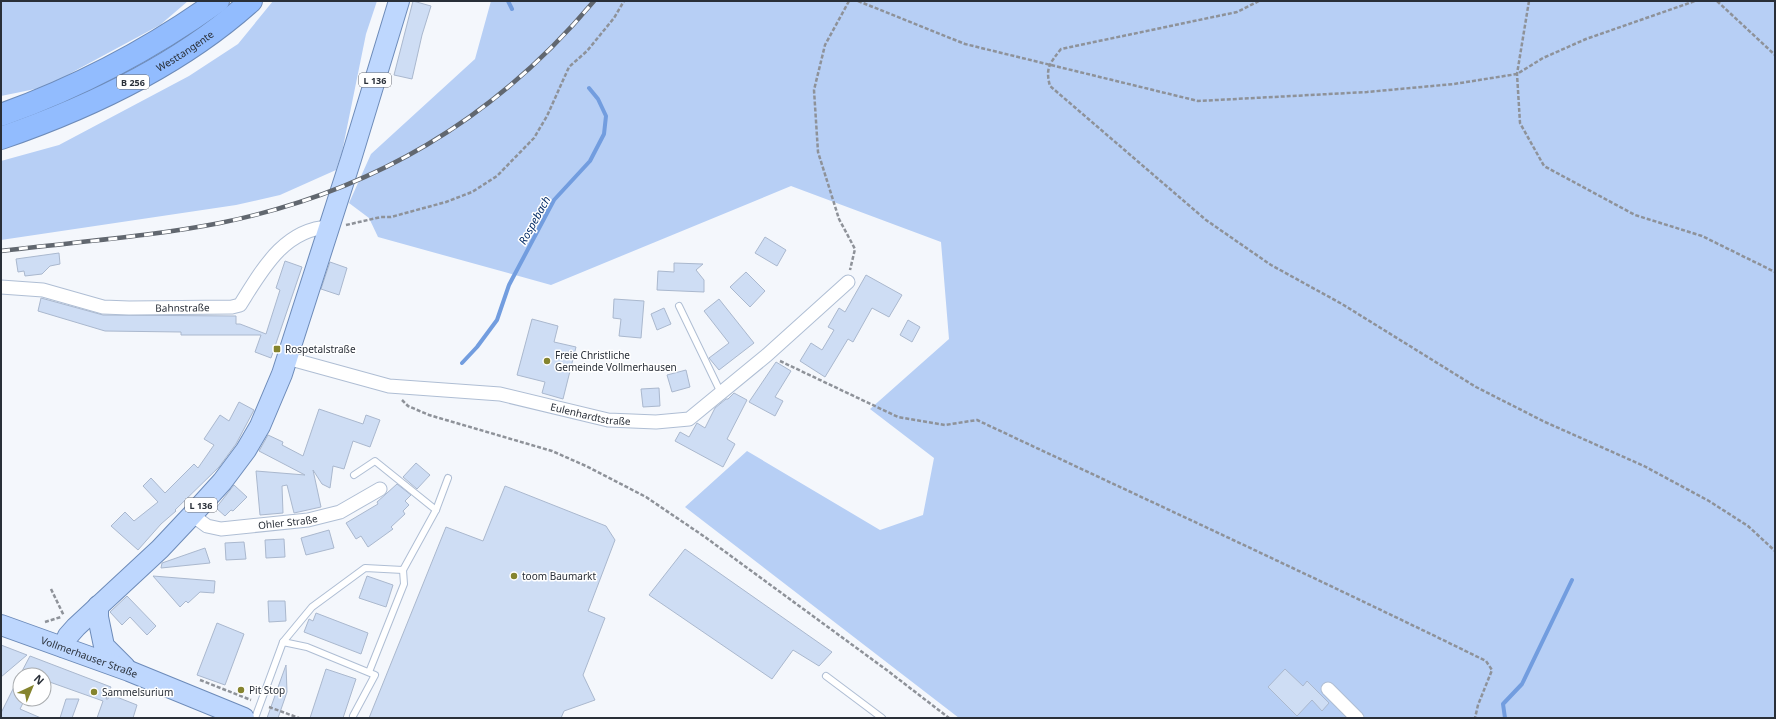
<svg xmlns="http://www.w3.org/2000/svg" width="1776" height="719" font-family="'Noto Sans',sans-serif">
  <rect width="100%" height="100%" fill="#f4f7fc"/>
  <!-- green -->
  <g fill="#b7cff5">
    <polygon points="1,1 188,1 160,25 45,87 1,96"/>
    <polygon points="273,1 377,1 366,34 342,152 336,170 280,195 236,205 1,240 1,161 59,145 189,76 238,44"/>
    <polygon points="491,1 1775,1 1775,718 959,718 685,507 747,451 880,530 923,515 934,458 870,409 949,339 941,242 791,186 551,285 378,237 369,218 349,203 371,154 475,59"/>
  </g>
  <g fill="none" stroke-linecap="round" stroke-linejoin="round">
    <!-- stream -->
    <g stroke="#729ddf" stroke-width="4">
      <polyline points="508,1 512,9"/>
      <polyline points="462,363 477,347 497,320 509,285 554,200 590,161 604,134 606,116 598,99 589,88"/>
      <polyline points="1505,718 1503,704 1522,684 1572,580"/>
    </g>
  </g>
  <!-- building -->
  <g fill="#ceddf4" stroke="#aab8ce">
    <polygon points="413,1 431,6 422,35 412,79 394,75"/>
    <polygon points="765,237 786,250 777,266 755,253"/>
    <polygon points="59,253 60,264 50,266 42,274 25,276 24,271 18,272 16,259"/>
    <polygon points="285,261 302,267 271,358 255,352 261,335 181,335 181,332 105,331 38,311 41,298 103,315 236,316 236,324 240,324 266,334 280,290 276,288"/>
    <polygon points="330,262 347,268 339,295 321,289"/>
    <polygon points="674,263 703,264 696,270 704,280 704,292 657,290 658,271 674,272"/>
    <polygon points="746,272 765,291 750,307 730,287"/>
    <polygon points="866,275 902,295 889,317 872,308 853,342 848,339 825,377 800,361 811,343 822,350 834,330 828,327 839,308 845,312"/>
    <polygon points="614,299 644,301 641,338 619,336 621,319 613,318"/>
    <polygon points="719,299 754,343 719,370 709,358 729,343 704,311"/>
    <polygon points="664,308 671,324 657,330 651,314"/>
    <polygon points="532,319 558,326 554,342 576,347 563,399 542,393 545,382 517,375"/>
    <polygon points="908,320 920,327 912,342 900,335"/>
    <polygon points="776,362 791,371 775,397 783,401 775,416 749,402"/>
    <polygon points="686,370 690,387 672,392 667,375"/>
    <polygon points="659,388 660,406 643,407 641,389"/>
    <polygon points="734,393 747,400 727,439 735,444 723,467 675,441 680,432 689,437 697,423 705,428 715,408 726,399 728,399"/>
    <polygon points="239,402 254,410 236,444 219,467 175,510 176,511 161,524 138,550 111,526 125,512 134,521 158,502 143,486 151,478 165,493 194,464 198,468 214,445 204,439 220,415 229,421"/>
    <polygon points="319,409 363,424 366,415 380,420 370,447 353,441 344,469 333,466 330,488 322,484 313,470 321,507 294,513 287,485 282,486 283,513 260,515 256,471 305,475 259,451 268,435 283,442 282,445 303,456"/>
    <polygon points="416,463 430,475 417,489 403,477"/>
    <polygon points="397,484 411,495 405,501 409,505 403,511 405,514 391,527 393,529 368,547 361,536 356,539 346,523 378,504 377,502"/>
    <polygon points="234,485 247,497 233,511 231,510 225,516 216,508"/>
    <polygon points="505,486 606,526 615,540 588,611 605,618 583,675 595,700 564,711 561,718 369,718 446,527 483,541"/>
    <polygon points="329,530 334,548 306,555 301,538"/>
    <polygon points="284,539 285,557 266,558 265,540"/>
    <polygon points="244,542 246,559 226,560 225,543"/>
    <polygon points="205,548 210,563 161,568 162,563"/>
    <polygon points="685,549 832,652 819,666 793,650 772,679 649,595"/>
    <polygon points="153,576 215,581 214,593 200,592 188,603 186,601 180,607"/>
    <polygon points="367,576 393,585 386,607 359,598"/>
    <polygon points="127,596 156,626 147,635 130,617 122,625 110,612"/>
    <polygon points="268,601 285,601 286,621 269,622"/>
    <polygon points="316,613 368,633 361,654 304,632 309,619 313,621"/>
    <polygon points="217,623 244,634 225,685 197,675"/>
    <polygon points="1,645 27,655 1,677"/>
    <polygon points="30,656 111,687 106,699 108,699 109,694 137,705 133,718 97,718 103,701 44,680 44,675 20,675"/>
    <polygon points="286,665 287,692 278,718 267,718"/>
    <polygon points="326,669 356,679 343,718 310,718"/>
    <polygon points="1285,669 1303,686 1307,681 1329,703 1322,711 1312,700 1297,716 1268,687"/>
    <polygon points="20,675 20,699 25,699 20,709 41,718 1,718 1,713"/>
    <polygon points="66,699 79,699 72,718 60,718"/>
  </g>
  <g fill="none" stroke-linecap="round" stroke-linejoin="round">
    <!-- lane casing -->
    <g stroke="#afbed4" stroke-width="8">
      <g id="lane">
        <polyline points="679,306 721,393"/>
        <polyline points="354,475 375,461 436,510"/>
        <polyline points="283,642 312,607 365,568 403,570 436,510 448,478"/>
        <polyline points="369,672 404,584 403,570"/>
        <polyline points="826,676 882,718"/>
        <polyline points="255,718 283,642 307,647 375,675 353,716"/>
      </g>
    </g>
    <!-- street casing -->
    <g stroke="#afbed4" stroke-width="15">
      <g id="street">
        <path id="s1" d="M 1,287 L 43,290 L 103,307 L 129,308 L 232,307 L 240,305 C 262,270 284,229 329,227"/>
        <path id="s2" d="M 287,358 L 389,386 L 500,394 L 608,420 L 656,422 L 689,419 L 767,355 L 848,282"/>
        <path id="s3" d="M 192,515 L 207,526 L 221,529 L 308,520 L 340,512 L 380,489"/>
        <polyline points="1328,689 1357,718"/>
      </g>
    </g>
    <!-- primary casing -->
    <g stroke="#6d8bb9" stroke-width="22">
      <g id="primary">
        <polyline points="98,606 98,617 104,646 125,667"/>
        <path id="s4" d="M 1,625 L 129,671 L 244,718"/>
        <polyline points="63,647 68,636 76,627 160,549 192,515 222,482 246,450 260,426 282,374 351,159 399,1"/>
      </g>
    </g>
    <!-- highway casing -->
    <g stroke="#6d8bb9" stroke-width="24">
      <g id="highway">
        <path d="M 1,115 C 79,87 151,49 218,1"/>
        <path id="s5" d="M 1,138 C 91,107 180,65 251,1"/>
      </g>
    </g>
    <!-- path -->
    <g stroke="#8e9299" stroke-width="2.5" stroke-dasharray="4 2" stroke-linecap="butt">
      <polyline points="849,1 825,45 814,90 818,152 839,219 855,249 850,270"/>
      <polyline points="858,1 965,44 1198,101 1367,92 1454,84 1517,74 1543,58 1586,39 1695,1"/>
      <path d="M 1259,1 L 1237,12 L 1061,49 C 1050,63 1045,68 1050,86 L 1206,220 L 1271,265 L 1342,304 L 1476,387 L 1545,422 L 1644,466 L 1709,501 L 1748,526 L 1775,551"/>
      <polyline points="1529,1 1517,74 1520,123 1544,166 1635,215 1702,236 1775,272"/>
      <polyline points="1717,1 1775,55"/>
      <polyline points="346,225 381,217 391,217 446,202 472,192 497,176 534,138 547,116 569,67 587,51 614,18 624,1"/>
      <path d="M 780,361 L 898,417 L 945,425 L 977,420 C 1147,500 1317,578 1486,661 L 1492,670 L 1478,705 L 1475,718"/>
      <polyline points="402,400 408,406 429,415 552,451 586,466 646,497 705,537 888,671 949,718"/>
      <polyline points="51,589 64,616"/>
      <polyline points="45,622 61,617"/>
      <polyline points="200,680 251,700"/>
      <polyline points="269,707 299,718"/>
    </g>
    <!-- lane -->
    <use href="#lane" stroke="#fff" stroke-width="6"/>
    <!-- street -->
    <use href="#street" stroke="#fff" stroke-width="13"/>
    <!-- primary -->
    <use href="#primary" stroke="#bed7fe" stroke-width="20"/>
    <!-- highway -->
    <use href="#highway" stroke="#92bcfe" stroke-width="22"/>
    <!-- rail casing -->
    <g stroke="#61676f" stroke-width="4.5">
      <path id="rail" d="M 1,251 C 74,242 148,237 220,223 C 372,192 494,120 594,1"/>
    </g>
    <!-- rail -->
    <use href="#rail" stroke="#fff" stroke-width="3" stroke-dasharray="9" stroke-linecap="butt"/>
  </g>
  <!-- markers -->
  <g fill="#85842e" stroke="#fff" stroke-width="1.5">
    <rect x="273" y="345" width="8" height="8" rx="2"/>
    <circle cx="547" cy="361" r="4"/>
    <circle cx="514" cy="576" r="4"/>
    <circle cx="241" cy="690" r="4"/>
    <circle cx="94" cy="692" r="4"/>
  </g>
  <g text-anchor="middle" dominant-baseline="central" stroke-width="3" stroke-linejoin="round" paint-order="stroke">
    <!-- shield labels -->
    <g fill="#fff" stroke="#696d74" stroke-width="1">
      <rect x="359" y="73" width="32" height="14" rx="3"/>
      <rect x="117" y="75" width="32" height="14" rx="3"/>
      <rect x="185" y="498" width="32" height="14" rx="3"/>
    </g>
    <g font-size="9" font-weight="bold" fill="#292f38">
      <text x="375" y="80">L 136</text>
      <text x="133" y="82">B 256</text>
      <text x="201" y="505">L 136</text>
    </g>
    <!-- street labels -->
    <g font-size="10" fill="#292f38" stroke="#fff">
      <text stroke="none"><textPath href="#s5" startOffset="204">Westtangente</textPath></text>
      <text stroke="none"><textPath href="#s1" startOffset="184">Bahnstraße</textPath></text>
      <text stroke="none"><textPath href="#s2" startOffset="310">Eulenhardtstraße</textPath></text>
      <text stroke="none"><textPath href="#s3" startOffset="100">Ohler Straße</textPath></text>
      <text stroke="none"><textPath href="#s4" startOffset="94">Vollmerhauser Straße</textPath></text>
    </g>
    <!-- poi labels -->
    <g font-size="10" fill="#292f38" stroke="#fff" text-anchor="start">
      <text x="285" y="349">Rospetalstraße</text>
      <text x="555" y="355">Freie Christliche<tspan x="555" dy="12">Gemeinde Vollmerhausen</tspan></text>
      <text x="522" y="576">toom Baumarkt</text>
      <text x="249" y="690">Pit Stop</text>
      <text x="102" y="692">Sammelsurium</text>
    </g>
    <!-- water labels -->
    <g font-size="11" font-style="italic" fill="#072f69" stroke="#fff">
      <text transform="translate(534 220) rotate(-61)">Rospebach</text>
    </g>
  </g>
  <!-- border -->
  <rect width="1776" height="719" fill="none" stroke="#292f38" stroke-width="4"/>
  <!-- north arrow -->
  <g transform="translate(32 687) rotate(44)"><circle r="19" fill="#ffffff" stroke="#a9acaf"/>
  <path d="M0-3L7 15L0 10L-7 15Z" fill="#85842e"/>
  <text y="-6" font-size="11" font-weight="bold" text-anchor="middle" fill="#292f38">N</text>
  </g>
</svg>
